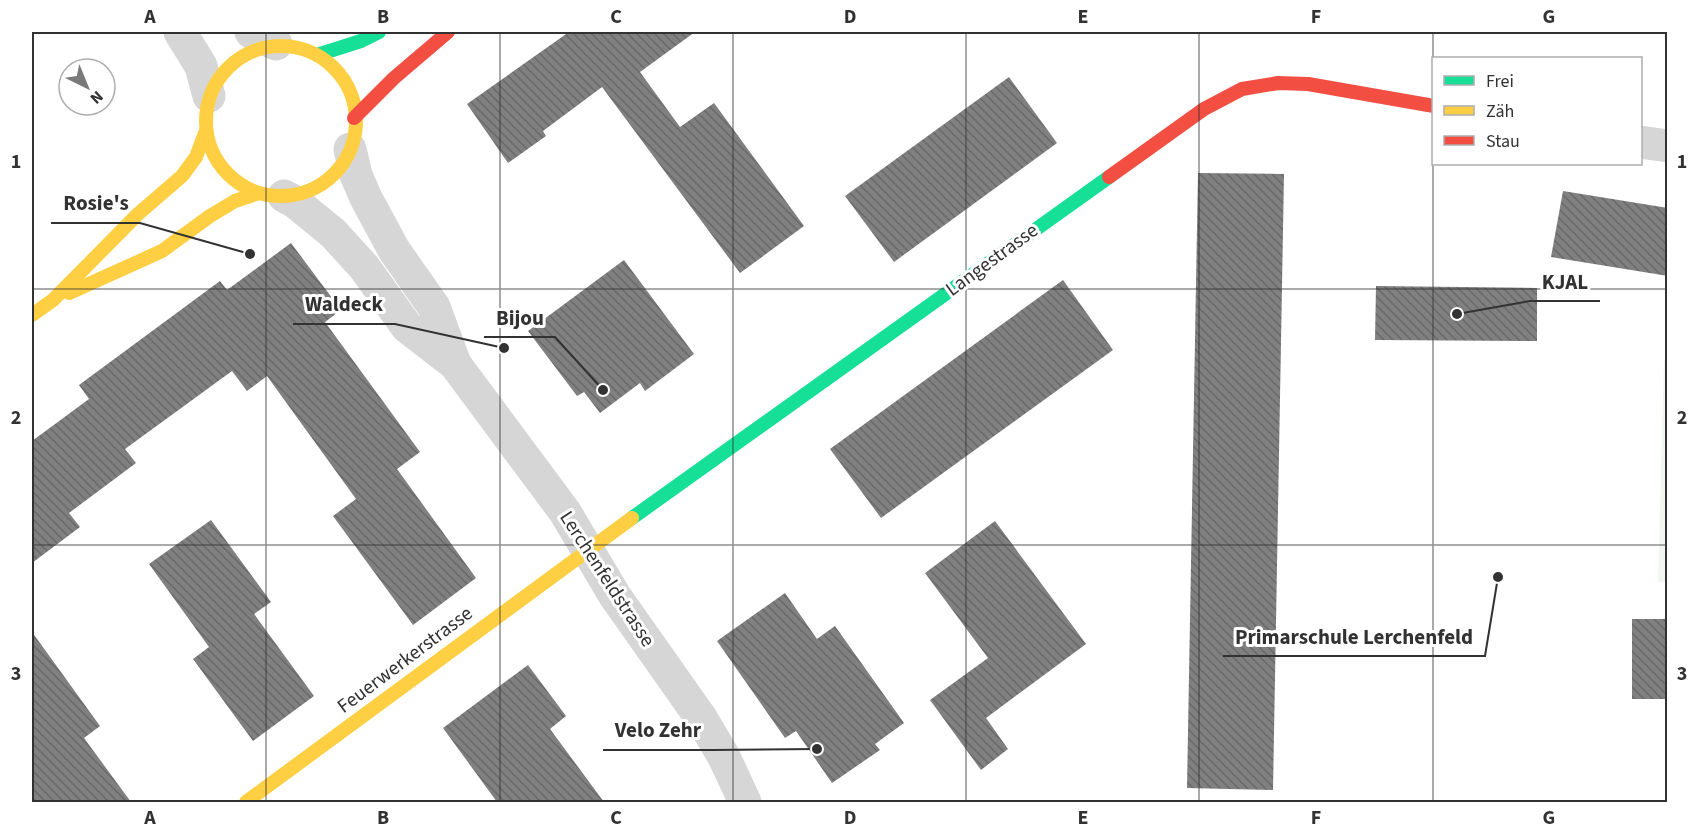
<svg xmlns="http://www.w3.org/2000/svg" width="1699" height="834" font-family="'Source Sans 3',sans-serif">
  <defs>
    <pattern id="building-back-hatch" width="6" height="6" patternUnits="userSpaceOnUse" patternTransform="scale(1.5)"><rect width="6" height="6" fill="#808080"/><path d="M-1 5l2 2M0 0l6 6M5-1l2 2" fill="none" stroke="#696969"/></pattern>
  </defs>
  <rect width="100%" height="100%" fill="#fff"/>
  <!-- grass -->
  <polygon fill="#f1f6ee" points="1664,360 1668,360 1667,582 1658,582"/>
  <!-- building -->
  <g fill="url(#building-back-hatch)">
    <polygon points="569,32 695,32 640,72 680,127 714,103 804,226 740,273 602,87 543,131 546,136 508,163 467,104"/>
    <polygon points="1009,77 1057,143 894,262 845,196"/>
    <polygon points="1198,173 1284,174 1273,790 1187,788"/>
    <polygon points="1563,191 1668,208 1668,276 1551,257"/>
    <polygon points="291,243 341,310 325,322 420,452 397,469 476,578 413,625 333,516 356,499 267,376 247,391 232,371 125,449 136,463 69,513 80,527 32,563 32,441 89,399 79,385 220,281 227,290"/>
    <polygon points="624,260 694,354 645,391 640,383 600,413 584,392 577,396 528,331"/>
    <polygon points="1063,280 1113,350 881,518 830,449"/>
    <polygon points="1376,286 1537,288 1537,341 1375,340"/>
    <polygon points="211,520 271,602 254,614 314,696 253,741 193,659 209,647 149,564"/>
    <polygon points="995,521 1086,644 986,718 1008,749 981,770 930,700 988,658 925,573"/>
    <polygon points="785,593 817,639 835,626 904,723 875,744 880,750 832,783 796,731 785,738 717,641"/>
    <rect x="1632" y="619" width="36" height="80"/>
    <polygon points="32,632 100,726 84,738 131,802 32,802"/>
    <polygon points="528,665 566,716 550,729 604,802 497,802 443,728"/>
  </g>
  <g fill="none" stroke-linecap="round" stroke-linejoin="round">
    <!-- street -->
    <g stroke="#d6d6d6" stroke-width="33">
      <polyline points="180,32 201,66 209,96"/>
      <polyline points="251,32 276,44"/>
      <polyline points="1640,142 1668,146"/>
      <polyline points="350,149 356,175 366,198 394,250 434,307 455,364"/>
      <polyline points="284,196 295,202 333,233 364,267 407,327 455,364 565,512 615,596 701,718 724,757 745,802"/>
    </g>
    <!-- fast -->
    <g stroke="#16e098" stroke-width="14">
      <polyline points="317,55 361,41 379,32"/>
      <polyline points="632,518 1109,177"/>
    </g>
    <!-- slow -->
    <g stroke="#ffcf43" stroke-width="14">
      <circle cx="281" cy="121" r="75"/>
      <polyline points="69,293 162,251 210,216 235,201 259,193"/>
      <polyline points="32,315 53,300 138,214 182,176 196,157 205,133"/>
      <polyline points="246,802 632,518"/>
    </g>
    <!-- jam -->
    <g stroke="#f24e42" stroke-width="14">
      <polyline points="354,118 394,78 448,32"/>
      <polyline points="1109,177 1204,109 1242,89 1278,83 1308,84 1434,106"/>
    </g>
  </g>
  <!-- grid -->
  <path fill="none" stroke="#323232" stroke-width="1.5" stroke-opacity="0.55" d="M 266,32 L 266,802M 500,32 L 500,802M 733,32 L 733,802M 966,32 L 966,802M 1199,32 L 1199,802M 1433,32 L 1433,802M 32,289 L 1668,289M 32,545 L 1668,545"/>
  <g text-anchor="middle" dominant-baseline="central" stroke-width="6" stroke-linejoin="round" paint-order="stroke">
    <!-- street labels -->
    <g font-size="20" fill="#323232" stroke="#fff">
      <text transform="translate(992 260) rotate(-36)">Langestrasse</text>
      <text transform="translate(607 579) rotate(57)">Lerchenfeldstrasse</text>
      <text transform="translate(405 660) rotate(-37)">Feuerwerkerstrasse</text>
    </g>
  </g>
  <!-- callouts -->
  <path fill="none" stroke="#323232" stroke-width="2" d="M250 254L140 223H51M1457 314L1530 301H1600M504 348L395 324H293M603 390L555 337H484M1498 577L1485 656H1223M817 749L713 750H603"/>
  <g fill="#323232" stroke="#fff" stroke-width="2">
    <circle cx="250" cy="254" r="6"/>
    <circle cx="1457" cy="314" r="6"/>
    <circle cx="504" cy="348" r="6"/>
    <circle cx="603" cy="390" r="6"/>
    <circle cx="1498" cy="577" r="6"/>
    <circle cx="817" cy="749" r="6"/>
  </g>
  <g font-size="21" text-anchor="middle" font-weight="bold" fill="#323232" stroke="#fff" stroke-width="6" stroke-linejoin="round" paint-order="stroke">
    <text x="96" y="210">Rosie's</text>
    <text x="1565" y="289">KJAL</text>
    <text x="344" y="311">Waldeck</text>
    <text x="520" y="325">Bijou</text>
    <text x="1354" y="644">Primarschule Lerchenfeld</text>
    <text x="658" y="737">Velo Zehr</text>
  </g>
  <!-- border -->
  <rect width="1699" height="834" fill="none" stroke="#ffffff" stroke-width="66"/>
  <!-- legend -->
  <rect x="1432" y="57" width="210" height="108" fill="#ffffff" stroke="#adadad" stroke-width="1.5"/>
  <rect x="1444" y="76" width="30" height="9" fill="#16e098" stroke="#adadad" stroke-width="1.5"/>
  <text x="1486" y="87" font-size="18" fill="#323232">Frei</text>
  <rect x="1444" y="106" width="30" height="9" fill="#ffcf43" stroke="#adadad" stroke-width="1.5"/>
  <text x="1486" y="117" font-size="18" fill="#323232">Zäh</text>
  <rect x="1444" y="136" width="30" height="9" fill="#f24e42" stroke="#adadad" stroke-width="1.5"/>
  <text x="1486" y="147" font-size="18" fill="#323232">Stau</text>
  <!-- north arrow -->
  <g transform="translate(87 87) rotate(137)"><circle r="28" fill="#ffffff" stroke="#adadad" stroke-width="1.5"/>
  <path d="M0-4.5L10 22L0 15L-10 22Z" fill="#7a7a7a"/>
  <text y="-9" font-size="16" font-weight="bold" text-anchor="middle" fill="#323232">N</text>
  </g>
  <rect x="33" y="33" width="1633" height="768" fill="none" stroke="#323232" stroke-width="2"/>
  <g font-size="20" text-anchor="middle" font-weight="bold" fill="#323232">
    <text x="150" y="23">A</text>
    <text x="383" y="23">B</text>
    <text x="616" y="23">C</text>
    <text x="850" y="23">D</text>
    <text x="1083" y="23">E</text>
    <text x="1316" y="23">F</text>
    <text x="1549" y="23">G</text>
    <text x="16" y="168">1</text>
    <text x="1682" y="168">1</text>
    <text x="16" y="424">2</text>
    <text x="1682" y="424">2</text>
    <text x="16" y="680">3</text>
    <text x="1682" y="680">3</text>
    <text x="150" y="824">A</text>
    <text x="383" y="824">B</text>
    <text x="616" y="824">C</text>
    <text x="850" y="824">D</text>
    <text x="1083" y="824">E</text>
    <text x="1316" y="824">F</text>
    <text x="1549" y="824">G</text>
  </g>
</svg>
